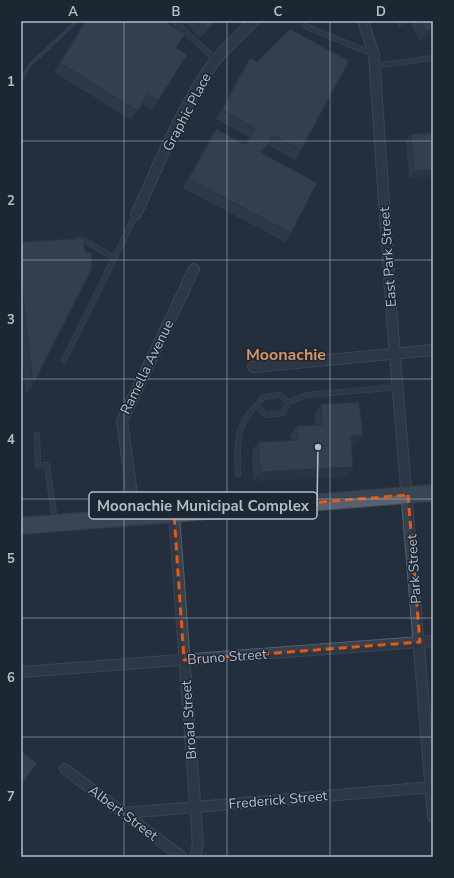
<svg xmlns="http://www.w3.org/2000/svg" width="454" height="878" font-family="'Nunito Sans',sans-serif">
  <rect width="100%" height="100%" fill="#242f3e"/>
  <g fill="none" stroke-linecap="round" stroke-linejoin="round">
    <!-- stream -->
    <polyline stroke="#394c67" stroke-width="4" points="21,79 30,65 77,21"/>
    <!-- lane casing -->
    <g stroke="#565f6c" stroke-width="6">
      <g id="lane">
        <polyline points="174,21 216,60"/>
        <polyline points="305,26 373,54"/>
        <polyline points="374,66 433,58"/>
        <polyline points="78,240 84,240 114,258"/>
        <polyline points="64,360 136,214"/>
        <polyline points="289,402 280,395 263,397 256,406 266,415 283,413 289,402 307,395 398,387"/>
        <polyline points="37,435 38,465 47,465 55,521"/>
        <path d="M 238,474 C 237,450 235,423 256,406"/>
      </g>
    </g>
    <!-- street casing -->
    <g stroke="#565f6c" stroke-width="12">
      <g id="street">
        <polyline points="363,21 374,55 392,319 433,817"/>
        <path d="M 136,214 C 157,169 178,116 205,75 C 218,54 237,38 254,21"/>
        <polyline points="253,367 433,350"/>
        <polyline points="174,514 198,844 195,857"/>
        <polyline points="135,517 122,421 194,269"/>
        <polyline points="21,672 433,641"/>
        <polyline points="65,769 182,857"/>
        <polyline points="124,813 433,787"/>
      </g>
    </g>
    <!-- primary casing -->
    <g stroke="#414a57" stroke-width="18">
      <polyline id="primary" points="21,526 433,493"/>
    </g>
    <!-- lane -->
    <use href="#lane" stroke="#38414e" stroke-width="5"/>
    <!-- street -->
    <use href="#street" stroke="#38414e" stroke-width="10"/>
    <!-- primary -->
    <use href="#primary" stroke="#56606e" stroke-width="16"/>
  </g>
  <!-- wall -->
  <g fill="#3b4654">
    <polygon points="85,21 164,21 176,48 158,101 152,110 142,104 131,120 54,72"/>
    <polygon points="184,21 217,21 200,38"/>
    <polygon points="396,21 433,21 433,33 420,41 410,22 399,27"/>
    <polygon points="250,58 301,150 295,160 268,145 261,153 291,233 285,242 183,188 210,138 216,129 245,144 249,137 216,119 244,68"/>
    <polygon points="433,133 433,177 409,179 406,141 411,134"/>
    <polygon points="21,242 33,385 26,394 21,346"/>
    <polygon points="321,404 363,435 357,445 352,445 347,477 253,481 252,451 258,442 291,440 290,436 297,426 315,426 315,413"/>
  </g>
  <!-- shaded-wall -->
  <g fill="#303945">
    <polygon points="215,21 217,21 200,38 207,29"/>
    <polygon points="404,21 410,21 399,27"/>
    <polygon points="433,28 433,33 420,41 426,31"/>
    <polygon points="269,143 263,152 253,161 260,152"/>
    <polygon points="433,170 433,177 409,179 414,171"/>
    <polygon points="363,435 357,445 345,445 351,436"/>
    <polygon points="353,467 347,477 253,481 260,472"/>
  </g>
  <!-- building -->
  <g fill="#455162" stroke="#303945">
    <polygon points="86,21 164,21 185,34 176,48 187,55 158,101 148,94 138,111 60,63"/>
    <polygon points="199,21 215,21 207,29"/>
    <polygon points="420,21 433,21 433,28 426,31"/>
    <polygon points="290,29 349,61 301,150 273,135 269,143 260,152 317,183 291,233 189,179 216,129 246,145 255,128 222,110 250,58 257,62"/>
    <polygon points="433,133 433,170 414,171 411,134"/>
    <polygon points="84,238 85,252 91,252 92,268 33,385 21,277 21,242"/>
    <polygon points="359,402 363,435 351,436 353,467 260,472 258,442 298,440 297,426 322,425 321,404"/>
    <polygon points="21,751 37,763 21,785"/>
  </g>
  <!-- marked area -->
  <path d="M0 0H454V878H0ZM 408,495 L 420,642 L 184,660 L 174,514 Z" fill="#242f3e" fill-opacity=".55" fill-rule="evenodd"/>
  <path fill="none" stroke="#e8590c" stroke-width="3" stroke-dasharray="8 5" stroke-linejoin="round" d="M 408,495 L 420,642 L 184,660 L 174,514 Z"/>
  <!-- grid -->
  <path fill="none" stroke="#b4bcc9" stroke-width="1" stroke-opacity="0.55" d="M 124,21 L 124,857M 227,21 L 227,857M 330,21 L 330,857M 21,141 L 433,141M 21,260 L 433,260M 21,379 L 433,379M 21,499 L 433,499M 21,618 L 433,618M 21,737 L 433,737"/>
  <g text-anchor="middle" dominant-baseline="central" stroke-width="3" stroke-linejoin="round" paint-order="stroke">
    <!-- street labels -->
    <g font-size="14" fill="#b4bcc9" stroke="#1d2633">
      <text transform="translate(187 112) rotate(-62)">Graphic Place</text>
      <text transform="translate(388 257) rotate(-94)">East Park Street</text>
      <text transform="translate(147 367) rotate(-64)">Ramella Avenue</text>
      <text transform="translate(414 569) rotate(-94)">Park Street</text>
      <text transform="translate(227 657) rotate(-4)">Bruno Street</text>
      <text transform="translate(189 720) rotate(-94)">Broad Street</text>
      <text transform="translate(278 800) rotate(-5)">Frederick Street</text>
      <text transform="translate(123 813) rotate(37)">Albert Street</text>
    </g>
    <!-- quarter labels -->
    <g font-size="16" font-weight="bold" fill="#d59563" stroke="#1d2633">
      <text x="286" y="355">Moonachie</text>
    </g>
  </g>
  <!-- callouts -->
  <path fill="none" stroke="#b4bcc9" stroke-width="1.5" d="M318 447L317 506"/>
  <circle fill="#b4bcc9" stroke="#1d2633" stroke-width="1.5" cx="318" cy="447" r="4"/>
  <rect fill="#1d2633" stroke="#b4bcc9" stroke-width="1.5" x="89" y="492" width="228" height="27" rx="4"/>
  <g font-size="15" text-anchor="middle" font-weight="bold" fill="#b4bcc9">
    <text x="203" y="511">Moonachie Municipal Complex</text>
  </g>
  <!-- border -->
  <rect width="454" height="878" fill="none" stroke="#1d2633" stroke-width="44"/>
  <rect x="22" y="22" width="410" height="834" fill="none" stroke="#b4bcc9" stroke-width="1.5"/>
  <g font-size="13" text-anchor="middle" font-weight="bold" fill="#b4bcc9">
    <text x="73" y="16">A</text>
    <text x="176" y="16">B</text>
    <text x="278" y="16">C</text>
    <text x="381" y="16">D</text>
    <text x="11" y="86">1</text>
    <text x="11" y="205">2</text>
    <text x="11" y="324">3</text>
    <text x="11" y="444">4</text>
    <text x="11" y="563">5</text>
    <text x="11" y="682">6</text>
    <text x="11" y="801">7</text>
  </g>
</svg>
